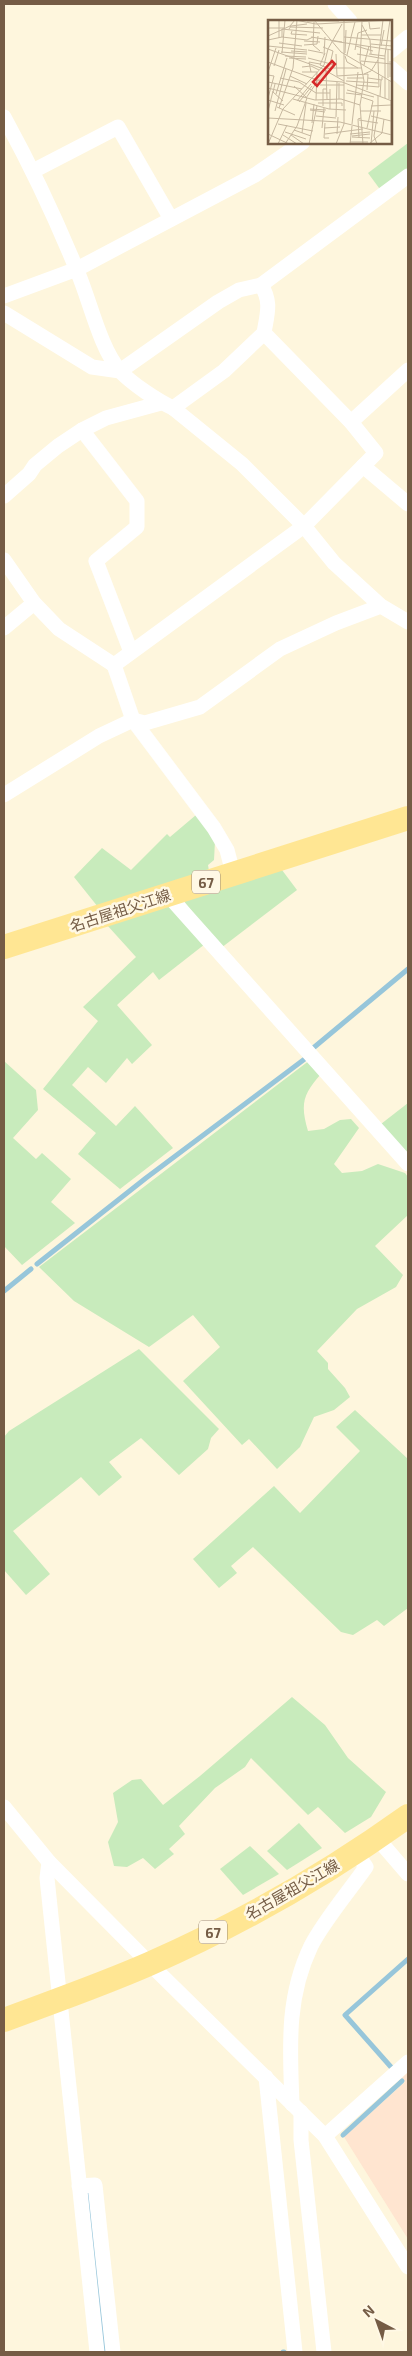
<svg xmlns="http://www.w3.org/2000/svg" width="412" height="2356" font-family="'Exo 2','Noto Sans JP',sans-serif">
  <rect width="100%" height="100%" fill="#fef6dd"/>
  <!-- commercial -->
  <polygon fill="#ffe5d0" points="408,2072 408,2239 344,2137 405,2082 402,2078"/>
  <!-- green -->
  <g fill="#c8ebbc">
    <polygon points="408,143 408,171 382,192 368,173"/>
    <polygon points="196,815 215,841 214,860 208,865 209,871 98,907 74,877 102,848 131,870 167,834 170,837"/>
    <polygon points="282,870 297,890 221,948 183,900"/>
    <polygon points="167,904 205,944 159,980 153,972 117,1005 152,1045 132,1064 127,1058 106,1083 88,1067 72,1085 116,1126 135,1106 173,1148 120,1189 78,1154 96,1133 43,1089 98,1021 83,1007 136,957 107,925"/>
    <path d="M 310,1060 L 321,1074 C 303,1094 300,1104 308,1131 L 324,1129 L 340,1120 L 351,1119 L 359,1128 L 334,1164 L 342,1173 L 362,1171 L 378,1164 L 405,1173 L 408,1177 L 408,1215 L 375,1246 L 403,1275 L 396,1287 L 357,1309 L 317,1351 L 328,1363 L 328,1369 L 345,1388 L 350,1397 L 334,1410 L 314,1417 L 300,1447 L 277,1469 L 249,1439 L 242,1445 L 183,1381 L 220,1347 L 193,1315 L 149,1347 L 74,1301 L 39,1267 Z"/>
    <polygon points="4,1061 36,1090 38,1110 13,1138 36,1159 42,1153 71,1179 51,1202 75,1223 22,1265 4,1246"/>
    <polygon points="408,1103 408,1155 381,1124"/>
    <polygon points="139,1349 219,1429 211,1438 208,1449 179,1475 141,1438 109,1462 122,1477 99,1496 81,1477 13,1531 50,1574 26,1595 4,1570 4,1437 9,1431"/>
    <polygon points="355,1410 408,1459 408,1608 384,1626 377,1620 353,1635 341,1632 253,1547 231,1566 237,1573 219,1588 193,1559 274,1486 300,1513 360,1451 336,1427"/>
    <polygon points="292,1697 325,1725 348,1758 386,1792 371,1817 345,1833 318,1807 308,1815 251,1758 245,1767 215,1788 179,1826 185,1834 169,1849 174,1854 155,1869 143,1858 127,1867 114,1866 108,1842 118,1822 113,1793 132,1780 141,1779 163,1805 200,1776"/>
    <polygon points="299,1823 322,1848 287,1870 267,1851"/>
    <polygon points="250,1846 279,1874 243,1895 220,1869"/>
  </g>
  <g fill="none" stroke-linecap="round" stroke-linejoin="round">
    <!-- stream -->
    <g stroke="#97c6da" stroke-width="5">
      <polyline points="312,1049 408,969"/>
      <polyline points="37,1264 146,1178 306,1058"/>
      <polyline points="4,1291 31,1269"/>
      <polyline points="391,2067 345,2015 408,1959"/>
      <polyline points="343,2135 402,2081"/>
      <polyline points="88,2193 105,2352"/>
      <polyline points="283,2352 284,2352"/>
    </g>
    <!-- minor -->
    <g stroke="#fff" stroke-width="15">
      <polyline points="335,4 350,21"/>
      <polyline points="391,51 408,37"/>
      <polyline points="391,68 408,83"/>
      <path d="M 4,117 C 32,168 56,219 78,273 C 90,301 100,348 120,371 C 132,384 158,401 173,408 L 242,464 L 304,526 L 334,563 L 381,606 L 408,622"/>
      <polyline points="33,171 118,127 171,219"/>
      <polyline points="4,296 77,269 255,175 303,142"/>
      <polyline points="4,313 92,367 120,371 218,302 239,290 261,285 408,176"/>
      <polyline points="173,408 224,371 264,333"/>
      <polyline points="351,422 408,370"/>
      <polyline points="82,430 137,501 137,527 96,561 131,652"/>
      <polyline points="363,466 408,504"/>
      <polyline points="4,496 29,474 35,465 58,446 82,430 106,418 161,403"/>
      <path d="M 4,560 L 34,603 L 59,629 L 114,665 L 304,526 L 376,453 L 351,422 L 264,333 C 267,314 272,302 261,285"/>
      <polyline points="4,628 34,603"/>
      <polyline points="114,665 133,720 214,828 227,850 233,873"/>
      <polyline points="4,795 99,736 133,720 145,723 200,707 280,649 336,623 381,606"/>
      <polyline points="167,894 408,1164"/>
      <polyline points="4,1807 49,1862 150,1964 325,2136 408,2267"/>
      <polyline points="377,1838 408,1874"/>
      <polyline points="49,1862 47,1878 97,2352"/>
      <polyline points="266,2077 295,2352"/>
      <path d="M 292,2104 C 290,2048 286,1998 311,1946 C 323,1922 350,1890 366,1867 L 356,1852"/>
      <polyline points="301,2112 301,2140 324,2352"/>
      <polyline points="325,2136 408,2062"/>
      <polyline points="79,2186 95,2185 113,2352"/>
    </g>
    <!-- primary -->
    <g stroke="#ffe693" stroke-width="24">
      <polyline points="4,947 408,818"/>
      <path d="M 4,2020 C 52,2002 101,1985 149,1964 C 240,1924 327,1874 408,1816"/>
    </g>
  </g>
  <g text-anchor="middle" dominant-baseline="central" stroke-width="5" stroke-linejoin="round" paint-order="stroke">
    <!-- shield labels -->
    <g fill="#fff8e5" stroke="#9e8b75" stroke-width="1">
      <rect x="192" y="870.5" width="28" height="23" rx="4"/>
      <rect x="199" y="1920.5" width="28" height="23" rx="4"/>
    </g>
    <g font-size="14" font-weight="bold" fill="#755c45">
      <text x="206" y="882">67</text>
      <text x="213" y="1932">67</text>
    </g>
    <!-- street labels -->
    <g font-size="15" fill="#755c45" stroke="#fff8e5">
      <text transform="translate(120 910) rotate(-18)">名古屋祖父江線</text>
      <text transform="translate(292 1889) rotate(-30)">名古屋祖父江線</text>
    </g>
  </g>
  <!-- overview -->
  <g transform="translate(268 20)">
    <rect width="124" height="124" fill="#fef6dd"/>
    <path fill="none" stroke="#c7b8a0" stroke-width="1" d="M 11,0 L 11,18M 27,0 L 48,4 L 123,0M 46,0 L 73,32 L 124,62M 39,1 L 71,1M 94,1 L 92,40 L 96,61 L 92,85 L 95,124M 46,2 L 45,25 L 52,31M 101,2 L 102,9 L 112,8M 94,5 L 102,20 L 103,34M 22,7 L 55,8M 0,8 L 17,8M 21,9 L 23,6 L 39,4M 24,11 L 23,14 L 39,15M 93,15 L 113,15M 0,16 L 22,6 L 27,0M 14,17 L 14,9 L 52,13M 43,17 L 74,22M 76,17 L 124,21M 83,17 L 87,2M 0,20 L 14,17 L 39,20 L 45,17M 36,21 L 52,22M 65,21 L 124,30M 11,23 L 34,26M 103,24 L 124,26M 36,25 L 49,24 L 50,16M 0,26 L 39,30M 88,26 L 105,31M 113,26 L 116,10M 55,27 L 65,31 L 62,44M 0,29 L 53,48M 40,30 L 55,33M 87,30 L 90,13 L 99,10M 120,30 L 120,58M 23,31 L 39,32M 13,32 L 39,34M 14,33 L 17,0M 57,33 L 52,45 L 62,49M 77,33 L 78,10M 68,34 L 69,56 L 100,54 L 99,70M 89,34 L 117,39M 101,34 L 117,36M 56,35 L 57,17M 79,35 L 83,18M 17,36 L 38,37M 77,36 L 79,42 L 90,48M 21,38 L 38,39M 40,38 L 67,45M 93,41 L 124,44M 0,42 L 49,60 L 74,62 L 124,81M 96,45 L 101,26M 6,46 L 11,30M 34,47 L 43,46 L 51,50M 53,48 L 76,61M 62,48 L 93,48M 58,51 L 59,79M 0,52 L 8,28M 34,52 L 49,52 L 48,80M 43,52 L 41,42 L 52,44M 96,54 L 103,51 L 110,40 L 115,0M 22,56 L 39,64M 122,57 L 122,41M 12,58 L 31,62 L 48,73 L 62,73M 79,58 L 96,58M 100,58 L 114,60 L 114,57M 78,61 L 110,63M 0,62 L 34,69M 71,63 L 71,79M 7,64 L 5,72 L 15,81M 52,65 L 76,65M 88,65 L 111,67 L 110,40M 0,68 L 47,80 L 73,79 L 92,85M 62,69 L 62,89M 79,70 L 106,77M 78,73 L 94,75M 8,74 L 19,38M 110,75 L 110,91M 112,76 L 113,60M 93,77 L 105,81 L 99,108M 0,78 L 6,56 L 0,55M 38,78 L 49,62M 117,78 L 117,35 L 122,0M 25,79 L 61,89 L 78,90M 121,79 L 121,60M 0,80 L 16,85M 29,81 L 43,64M 31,82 L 44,66M 50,83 L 74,83 L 74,86M 55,86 L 55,69 L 59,69M 103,86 L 123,85M 9,87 L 27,95M 11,88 L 25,48 L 29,0M 42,89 L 58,90M 42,90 L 57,92M 0,91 L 5,71M 7,91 L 18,49M 92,91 L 113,91M 48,96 L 68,98M 103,96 L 123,101M 68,97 L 69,62M 0,98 L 72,102 L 124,115M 91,100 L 110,103M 44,103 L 46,84M 57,103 L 56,118 L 61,118M 10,104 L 45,111M 84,104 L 90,52M 54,108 L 56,88M 56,108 L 72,107M 26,110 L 43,116M 17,112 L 38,119M 34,113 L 38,83M 0,114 L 21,124M 57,114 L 95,109M 69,114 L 70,97M 82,114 L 102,112M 15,115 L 29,124M 23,115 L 36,124M 84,116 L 102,114M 84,117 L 102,118M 91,118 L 90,99 L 93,98M 82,122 L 100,122M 0,124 L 15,89 L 56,45 L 60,29 L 74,4M 10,124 L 19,105M 17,124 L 29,106 L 39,78 L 26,66M 41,124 L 49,86M 68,124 L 76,104 L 76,0M 82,124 L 84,106M 101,124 L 114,113 L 116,99M 103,124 L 106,91M 109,124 L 106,116 L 110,91M 123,124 L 123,81"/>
    <path fill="#d62828" fill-opacity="0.15" stroke="#d62828" stroke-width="2.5" d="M 64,41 L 67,44 L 49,66 L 45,62 Z"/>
    <rect width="124" height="124" fill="none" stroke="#755c45" stroke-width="2.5"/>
  </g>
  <!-- border -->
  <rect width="412" height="2356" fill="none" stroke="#755c45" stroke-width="10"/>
  <!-- north arrow -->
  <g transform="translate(377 2321) rotate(319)" stroke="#fff8e5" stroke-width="4" paint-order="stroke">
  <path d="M0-4L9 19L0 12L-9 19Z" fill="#755c45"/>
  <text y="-8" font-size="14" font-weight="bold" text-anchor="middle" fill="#755c45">N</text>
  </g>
</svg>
